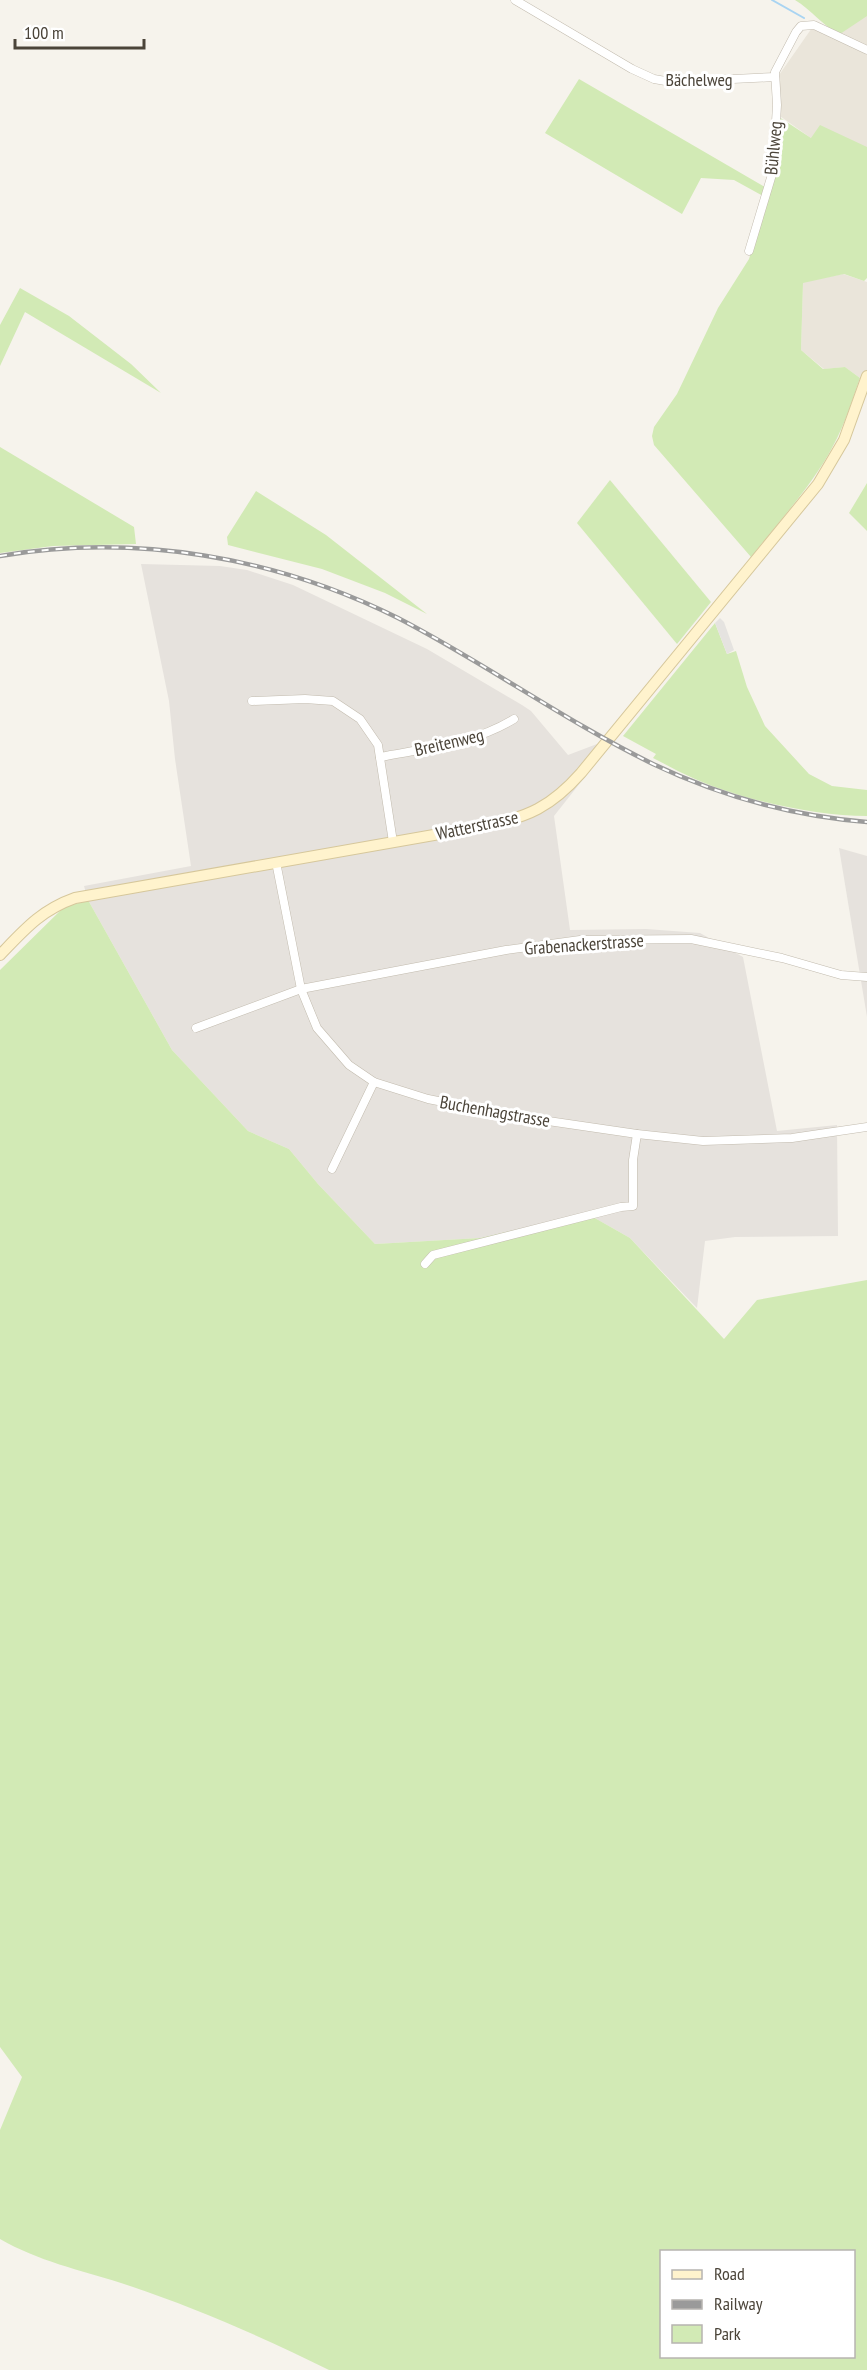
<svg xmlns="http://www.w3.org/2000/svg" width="867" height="2370" font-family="'PT Sans Narrow',sans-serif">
  <rect width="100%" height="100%" fill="#f6f3ec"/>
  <!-- residential -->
  <g fill="#eae5da">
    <polygon points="867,15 867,151 811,138 780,116 777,78 814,25 844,30"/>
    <polygon points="843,274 867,282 867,383 845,367 824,369 801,350 803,282"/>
  </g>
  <!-- industrial -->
  <g fill="#e6e2dd">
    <polygon points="141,564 220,566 247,570 293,585 427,649 522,705 531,711 568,755 597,744 607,749 554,816 570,930 646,929 700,933 743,957 777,1131 837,1125 838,1236 735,1237 705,1241 697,1308 630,1238 586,1213 480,1238 375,1244 318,1184 289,1149 248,1131 172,1050 88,900 84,886 191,866 175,759 169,701"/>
    <polygon points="839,848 867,856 867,1017"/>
  </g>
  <!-- green -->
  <g fill="#d2eab5" fill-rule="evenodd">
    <path d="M 795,0 L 867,0 L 867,16 L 840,34 C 822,26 812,10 795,0 Z"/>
    <polygon points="579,79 765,187 763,196 734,180 701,178 682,214 545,133"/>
    <path d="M 779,117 L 811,138 L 820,125 L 867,147 L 867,278 L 864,281 L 844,274 L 803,283 L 801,350 L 823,369 L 845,367 L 860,378 C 852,401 845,424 833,446 C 812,486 779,521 751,557 L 654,445 L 652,436 L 654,427 L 677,394 L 718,308 L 749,259 L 775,176 Z"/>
    <polygon points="20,288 69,316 131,364 161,393 25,312 0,366 0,325"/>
    <polygon points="0,447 134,527 136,544 53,546 0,553"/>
    <polygon points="610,480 711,602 677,644 577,523"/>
    <polygon points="867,483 867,531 849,513"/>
    <polygon points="256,491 326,535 427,614 385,593 322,569 228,545 227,537"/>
    <path d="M 715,623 L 727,654 L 736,651 L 747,687 L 765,726 L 809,774 L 832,786 L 867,790 L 867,816 C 814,816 743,800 695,779 C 681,773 667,765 653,758 L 656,754 L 623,736 Z"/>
    <path d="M 88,900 L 172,1050 L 248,1131 L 289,1149 L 318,1184 L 375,1244 L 480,1238 L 586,1213 L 630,1238 L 724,1339 L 757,1300 L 867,1280 L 867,2370 L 329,2370 C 262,2337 192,2306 121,2283 C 80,2270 38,2261 0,2239 L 0,2130 L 22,2077 L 0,2047 L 0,970 L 63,908 ZM 662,2252 L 854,2252 L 854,2356 L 662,2356 Z"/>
  </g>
  <!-- parking -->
  <polygon fill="#e5e3e0" points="720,618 724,622 734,650 727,654 715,623"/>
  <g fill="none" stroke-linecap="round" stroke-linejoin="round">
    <!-- stream -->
    <polyline stroke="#a9d4f2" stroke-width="2" points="772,0 804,18"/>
    <!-- street casing -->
    <g stroke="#c2bbae" stroke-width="9">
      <g id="street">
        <polyline points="515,0 632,69 654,79 671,82 775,77"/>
        <polyline points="749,251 773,171 777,105 775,72 796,32 801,26 814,25 867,50"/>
        <polyline points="252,701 305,699 333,701 360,719 378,745 393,842"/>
        <path d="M 380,757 C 427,748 473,744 514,719"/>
        <polyline points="276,862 301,989 317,1028 349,1065 374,1082 428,1099 514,1116 637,1134 703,1141 792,1138 867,1127"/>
        <polyline points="196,1028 301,989 506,950 580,940 691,939 782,958 841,975 867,977"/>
        <polyline points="332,1169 374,1082"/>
        <polyline points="425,1264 433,1255 621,1207 633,1206 633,1160 637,1134"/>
      </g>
    </g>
    <!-- secondary casing -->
    <g stroke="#d6c79b" stroke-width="12">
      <path id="secondary" d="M 0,955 C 24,930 41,910 75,898 L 485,826 C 528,817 551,807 581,773 L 818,484 L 844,440 L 867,376"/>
    </g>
    <!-- street -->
    <use href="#street" stroke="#fff" stroke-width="8"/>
    <!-- secondary -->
    <use href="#secondary" stroke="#fff3cd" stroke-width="10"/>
    <!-- rail casing -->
    <g stroke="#9a9a9a" stroke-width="4.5">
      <path id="rail" d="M 0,556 C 135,533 276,557 398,618 C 485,663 565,721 653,764 C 720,796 792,816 867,822"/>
    </g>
    <!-- rail -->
    <use href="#rail" stroke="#fff" stroke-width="2" stroke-dasharray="7" stroke-linecap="butt"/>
  </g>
  <g text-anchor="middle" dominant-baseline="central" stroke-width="6" stroke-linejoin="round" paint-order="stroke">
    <!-- street labels -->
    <g font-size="18" fill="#4b4439" stroke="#fff">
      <text x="699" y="79">Bächelweg</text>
      <text transform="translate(773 148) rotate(-85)">Bühlweg</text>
      <text transform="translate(449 742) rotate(-13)">Breitenweg</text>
      <text transform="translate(477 825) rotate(-12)">Watterstrasse</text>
      <text transform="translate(584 944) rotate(-4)">Grabenackerstrasse</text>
      <text transform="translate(495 1111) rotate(10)">Buchenhagstrasse</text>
    </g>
  </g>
  <!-- legend -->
  <rect x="660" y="2250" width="195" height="108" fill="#ffffff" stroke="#b7b4b0" stroke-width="1.5"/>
  <rect x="672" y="2270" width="30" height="9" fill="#fff3cd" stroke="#b7b4b0" stroke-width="1.5"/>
  <text x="714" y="2280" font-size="18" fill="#4b4439">Road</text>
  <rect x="672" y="2300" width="30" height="9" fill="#9a9a9a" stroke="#b7b4b0" stroke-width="1.5"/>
  <text x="714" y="2310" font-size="18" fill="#4b4439">Railway</text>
  <rect x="672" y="2325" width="30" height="18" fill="#d2eab5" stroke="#b7b4b0" stroke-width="1.5"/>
  <text x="714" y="2340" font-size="18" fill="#4b4439">Park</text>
  <!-- scale -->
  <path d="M15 39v9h129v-9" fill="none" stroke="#4b4439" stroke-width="3"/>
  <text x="24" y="39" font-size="18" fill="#4b4439" stroke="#ffffff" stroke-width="4.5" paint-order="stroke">100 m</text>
</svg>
